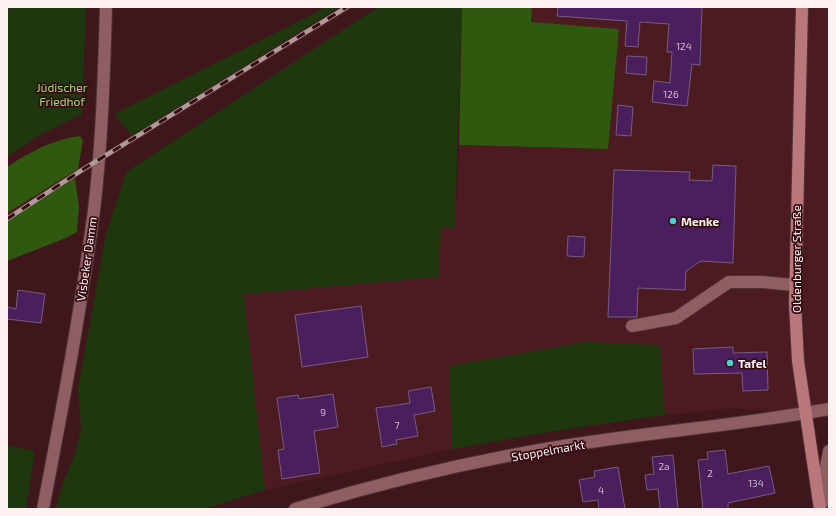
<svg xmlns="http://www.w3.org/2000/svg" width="836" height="516" font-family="'Exo 2',sans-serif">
  <rect width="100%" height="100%" fill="#3f161b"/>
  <!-- built -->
  <g fill="#4c1b21">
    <polygon points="340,7 355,7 7,220 7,213"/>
    <polygon points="532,7 829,7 829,416 732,408 665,415 660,345 584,342 449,366 452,449 265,490 244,294 438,277 441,226 455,227 459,145 608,149 531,22"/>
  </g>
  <!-- green -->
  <g fill="#1f370e">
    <polygon points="7,7 86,7 82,114 40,135 7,157"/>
    <polygon points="327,7 340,7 132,136 114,114"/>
    <polygon points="378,7 462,7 455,227 441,227 439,277 244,294 265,490 205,509 55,509 64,480 75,454 81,429 78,388 106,234 126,172"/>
    <polygon points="584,342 660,345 665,415 568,429 452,449 449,366"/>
    <polygon points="7,445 35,451 26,509 7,509"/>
  </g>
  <!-- forest -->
  <g fill="#2f590f">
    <polygon points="462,7 532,7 531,22 619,29 608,149 459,145"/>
    <path d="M 80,136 L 83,140 L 78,169 L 7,213 L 7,167 C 29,152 54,139 80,136 Z"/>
    <polygon points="75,178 79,207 77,232 66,238 7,261 7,220"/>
  </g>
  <!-- building -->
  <g fill="#4b1f5d" stroke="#755c81">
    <polygon points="558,7 702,7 700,65 692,64 687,106 652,102 654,81 670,83 672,52 667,52 669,24 640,22 638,47 625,46 627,21 557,16"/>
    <polygon points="627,56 647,57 646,75 626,73"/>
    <polygon points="618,105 633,107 631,136 616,135"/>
    <polygon points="713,165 736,166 733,263 701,261 686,271 685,290 638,288 637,317 608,317 614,170 690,172 689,180 712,181"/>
    <polygon points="568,236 585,237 584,257 567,256"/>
    <polygon points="18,290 45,294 41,323 7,319 7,307 16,309"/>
    <polygon points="361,306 368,357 302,367 295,315"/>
    <polygon points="733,347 733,353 767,352 768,390 743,391 742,373 694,374 693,349"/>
    <polygon points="431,387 435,411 414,415 418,436 396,440 397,444 382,447 376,408 410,403 408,391"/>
    <polygon points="333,394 338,427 314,431 320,473 282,479 278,450 284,449 277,398 298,395 299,399"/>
    <polygon points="725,450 728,474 769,466 775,493 728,503 728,509 703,509 698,460 708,459 707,452"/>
    <polygon points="673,455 678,509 660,509 658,489 647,490 645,475 654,474 652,457"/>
    <polygon points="618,467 625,509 599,509 598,500 583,502 579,480 595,477 594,471"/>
  </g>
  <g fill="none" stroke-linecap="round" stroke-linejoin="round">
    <!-- minor casing -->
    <g stroke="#4f3135" stroke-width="14">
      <g id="minor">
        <polyline points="632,326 676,318 729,282 761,282 794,285"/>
        <polyline points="829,451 825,472 829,501"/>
        <path d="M 43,509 C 62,410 81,310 94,210 C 102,143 104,75 106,7"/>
        <path d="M 295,509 C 383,482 472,461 563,446 C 651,432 741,425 829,409"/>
      </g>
    </g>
    <!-- major casing -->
    <g stroke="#4f3135" stroke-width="14">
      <polyline id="major" points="802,7 795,304 798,361 820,509"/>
    </g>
    <!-- minor -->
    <use href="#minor" stroke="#8f5e62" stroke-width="12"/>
    <!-- major -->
    <use href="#major" stroke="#b9777c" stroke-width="12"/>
    <!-- rail casing -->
    <g stroke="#b0999b" stroke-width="4.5">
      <polyline id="rail" points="7,219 82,170 347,7"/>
    </g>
    <!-- rail -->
    <use href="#rail" stroke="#340c12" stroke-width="3" stroke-dasharray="9" stroke-linecap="butt"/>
  </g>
  <!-- markers -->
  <g fill="#52cdcd" stroke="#340c12" stroke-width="1.5">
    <circle cx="673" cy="221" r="4"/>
    <circle cx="730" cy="363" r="4"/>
  </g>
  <g text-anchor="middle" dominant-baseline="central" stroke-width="3.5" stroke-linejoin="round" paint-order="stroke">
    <!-- number labels -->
    <g font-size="10" fill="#d0bccc">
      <text x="684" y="46">124</text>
      <text x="671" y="94">126</text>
      <text x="323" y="412">9</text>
      <text x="397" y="425">7</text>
      <text x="664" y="466">2a</text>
      <text x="710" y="473">2</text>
      <text x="756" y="483">134</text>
      <text x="601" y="490">4</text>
    </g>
    <!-- park labels -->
    <g font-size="12" fill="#9fdc7c" stroke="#340c12">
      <text x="62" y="87">Jüdischer<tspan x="62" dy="14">Friedhof</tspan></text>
    </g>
    <!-- poi labels -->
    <g font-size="12" font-weight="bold" fill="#fcf0f1" stroke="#340c12" text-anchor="start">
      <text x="681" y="221">Menke</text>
      <text x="738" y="363">Tafel</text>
    </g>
    <!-- street labels -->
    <g font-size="12" fill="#fcf0f1" stroke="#340c12">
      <text transform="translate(86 259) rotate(-82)">Visbeker Damm</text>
      <text transform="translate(796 259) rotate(-90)">Oldenburger Straße</text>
      <text transform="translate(548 450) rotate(-10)">Stoppelmarkt</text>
    </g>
  </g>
  <!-- border -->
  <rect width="836" height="516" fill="none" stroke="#fcf0f1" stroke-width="16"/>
</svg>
